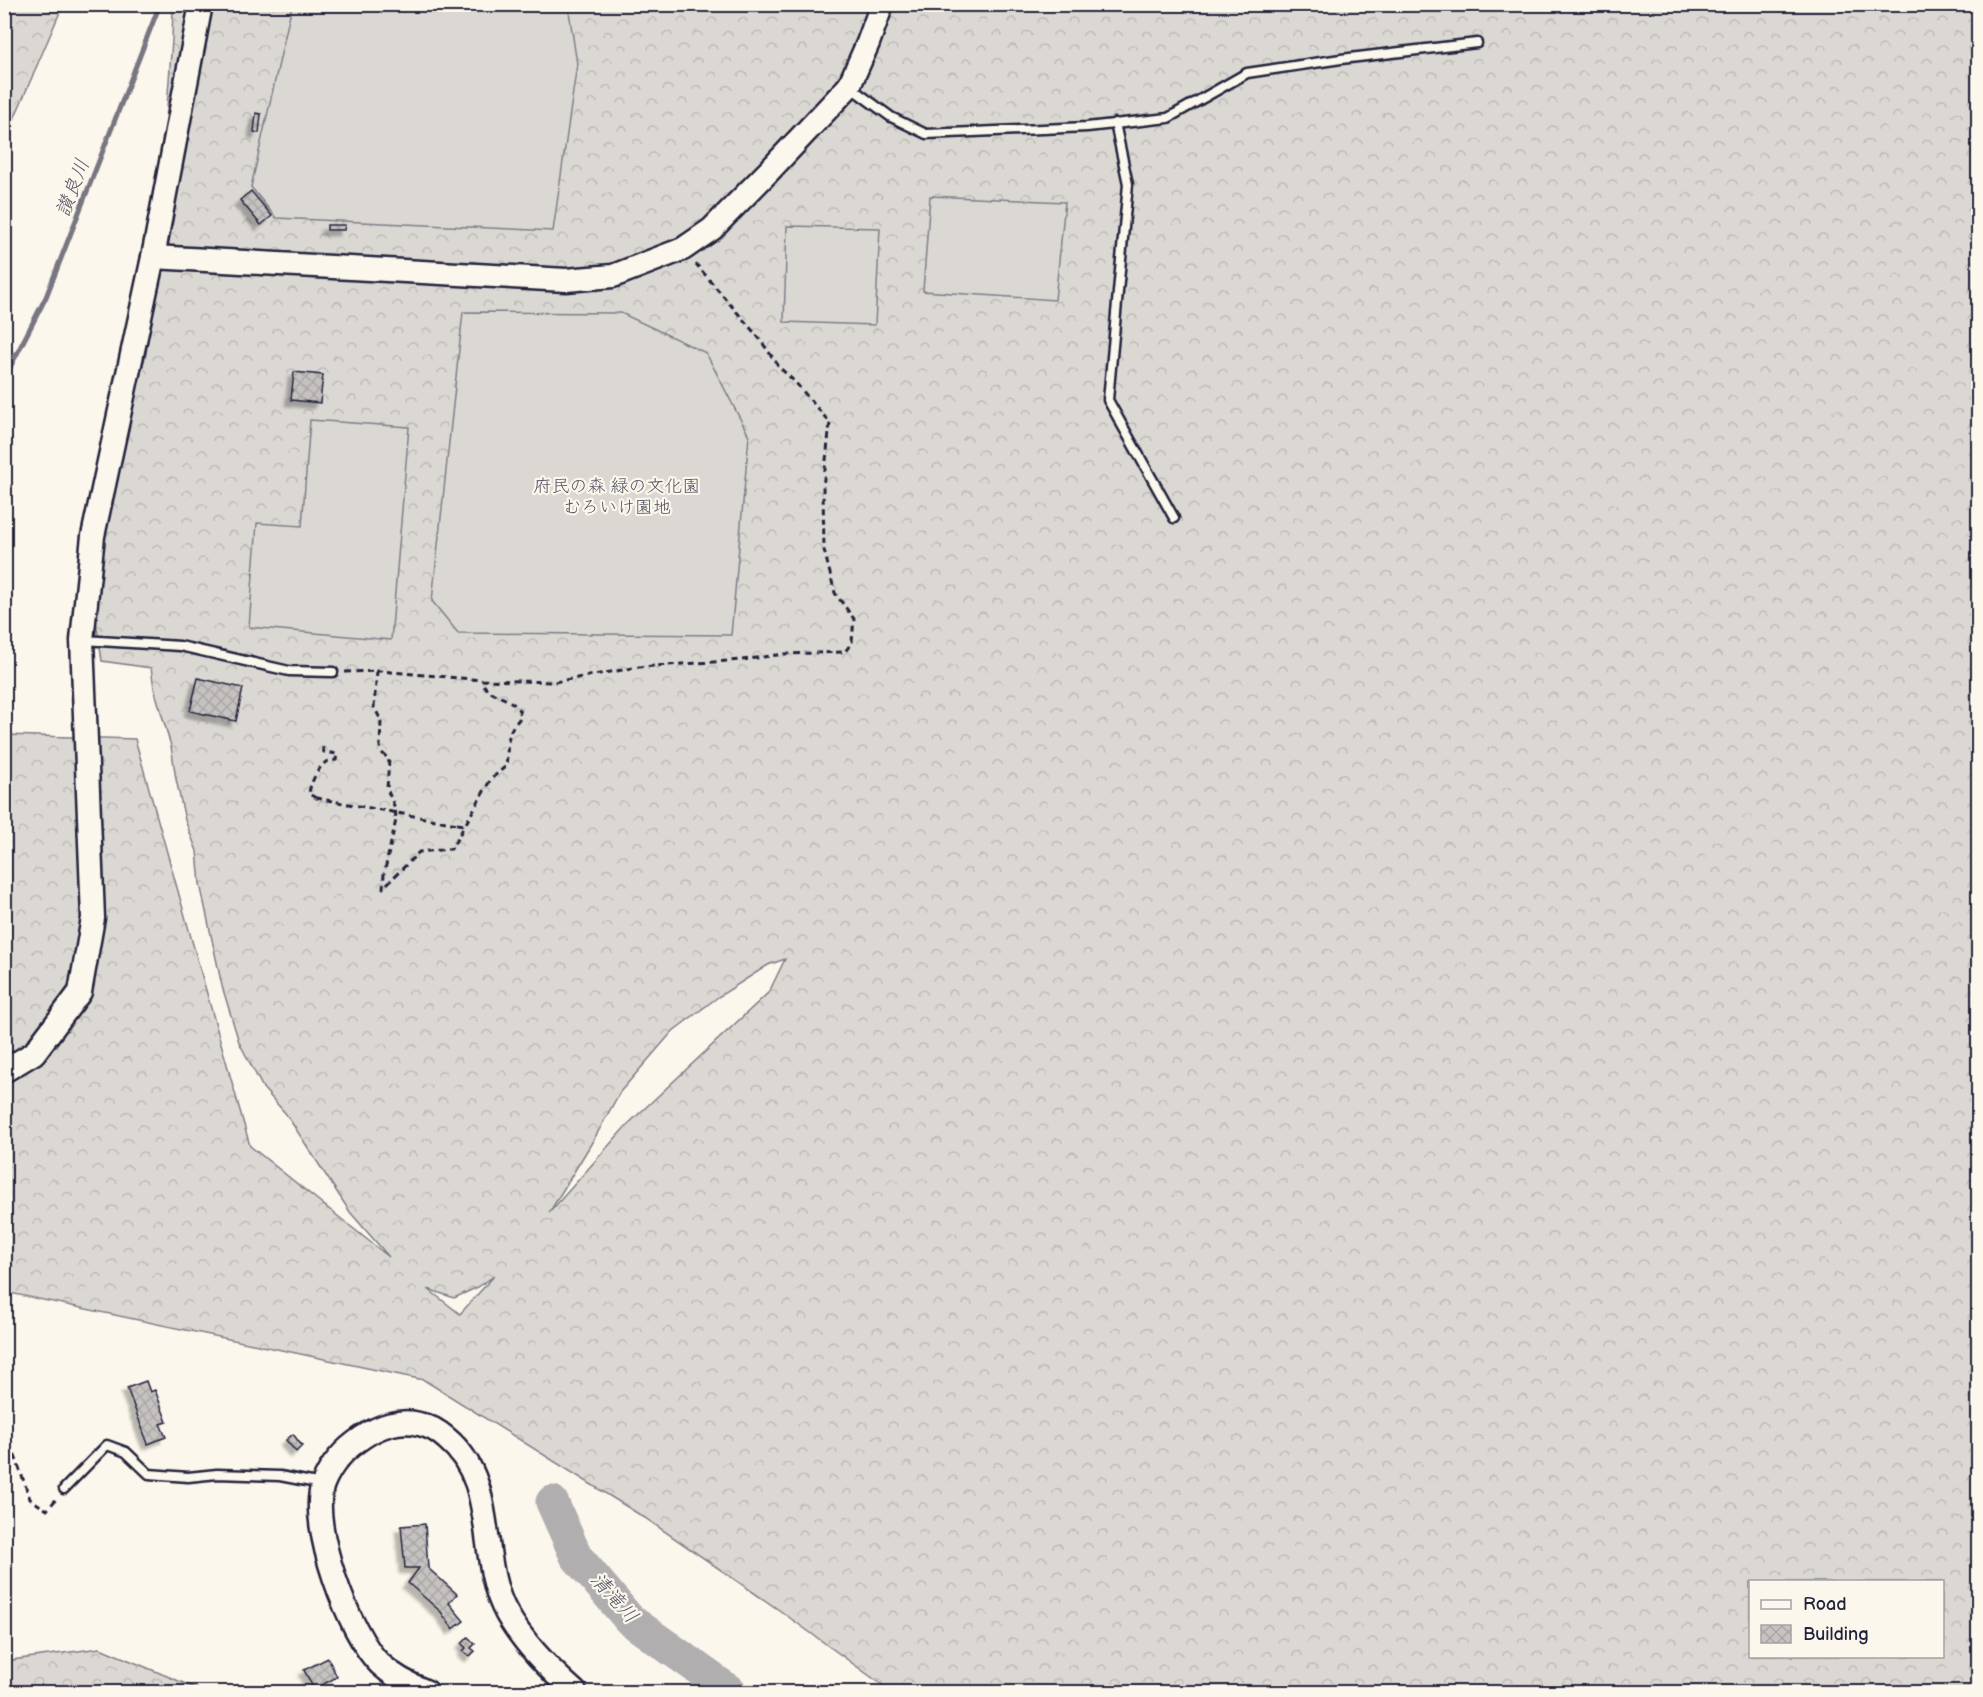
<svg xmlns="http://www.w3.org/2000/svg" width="1983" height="1697" font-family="'Balsamiq Sans','Klee One',sans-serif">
  <defs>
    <pattern id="forest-crowns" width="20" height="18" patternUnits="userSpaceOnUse" patternTransform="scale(1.5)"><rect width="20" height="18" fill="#dbd8d3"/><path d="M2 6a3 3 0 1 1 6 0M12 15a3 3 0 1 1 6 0" fill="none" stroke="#bcb9b6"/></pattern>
    <pattern id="building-cross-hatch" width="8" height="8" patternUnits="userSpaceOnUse" patternTransform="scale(1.5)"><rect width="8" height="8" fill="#c6c2c0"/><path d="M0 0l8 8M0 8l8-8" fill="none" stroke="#aaa6a6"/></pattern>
    <filter id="shadow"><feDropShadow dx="-5.5" dy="5.5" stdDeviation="1.5" flood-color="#0004"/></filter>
  </defs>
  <rect width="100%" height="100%" fill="#fbf7ec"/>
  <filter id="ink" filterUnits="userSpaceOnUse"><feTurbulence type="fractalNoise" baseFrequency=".0167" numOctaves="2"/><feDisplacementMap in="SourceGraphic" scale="12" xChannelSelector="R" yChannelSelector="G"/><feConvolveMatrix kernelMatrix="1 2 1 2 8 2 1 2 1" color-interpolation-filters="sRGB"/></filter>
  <g filter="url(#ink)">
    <!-- forest -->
    <g fill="url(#forest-crowns)" stroke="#7e7d87" stroke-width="1.5" fill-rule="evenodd">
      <polygon points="5,4 63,5 5,140 4,5"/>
      <path d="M 171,5 L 1978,5 L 1978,1692 L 892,1692 L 779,1610 L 645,1518 L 424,1380 L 5,1292 L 5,735 L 135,739 L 250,1146 L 389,1257 L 350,1212 L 286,1114 L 263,1088 L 239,1042 L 222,986 L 200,884 L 197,851 L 185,820 L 176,779 L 171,746 L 154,688 L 151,668 L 102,661 L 96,621 L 98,563 L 131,404 L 146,354 L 152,309 L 172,40 L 173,8 ZM 785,959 L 769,992 L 627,1125 L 549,1213 L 594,1139 L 620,1092 L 673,1031 L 718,997 L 768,965 ZM 494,1276 L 460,1314 L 428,1289 L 454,1298 L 478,1287 ZM 1750,1582 L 1942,1582 L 1942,1656 L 1750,1656 Z"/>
      <polygon points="100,1648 205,1692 5,1692 5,1661"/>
    </g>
    <!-- garden -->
    <g fill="#dbd8d3" stroke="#7e7d87" stroke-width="1.5">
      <polygon points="292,5 568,5 577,64 553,231 276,218 251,187"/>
      <polygon points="930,196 1065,202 1055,300 923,291"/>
      <polygon points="787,226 880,228 875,325 784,322"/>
      <polygon points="463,312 621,313 706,353 749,436 731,635 458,633 432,601"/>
      <polygon points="310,420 409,427 391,640 249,627 257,523 302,526"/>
    </g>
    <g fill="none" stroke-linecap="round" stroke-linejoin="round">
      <!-- stream -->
      <polyline stroke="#787681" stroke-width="5" points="4,379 46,297 160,4"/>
      <!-- river -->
      <polyline stroke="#b1aeb0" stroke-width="33" points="552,1502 576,1556 630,1620 731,1692"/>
    </g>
    <!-- building -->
    <g fill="url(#building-cross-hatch)" stroke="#22223b" stroke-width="1.5" filter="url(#shadow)">
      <polygon points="256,113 261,114 259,133 254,132"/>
      <polygon points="251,191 272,216 261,225 240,200"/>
      <polygon points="327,225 345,225 344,230 327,230"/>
      <polygon points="294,372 323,375 320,403 291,400"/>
      <polygon points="198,678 243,688 236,721 190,711"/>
      <polygon points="146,1381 150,1392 155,1390 167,1422 160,1424 166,1437 148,1444 127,1388"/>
      <polygon points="293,1434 302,1446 296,1452 286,1440"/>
      <polygon points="425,1524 428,1568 457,1594 449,1603 464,1621 453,1629 441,1612 408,1583 419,1568 405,1568 401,1526"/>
      <polygon points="468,1637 475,1644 471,1648 475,1651 470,1656 463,1651 466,1648 462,1644"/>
      <polygon points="328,1658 337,1677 314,1689 304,1670"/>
    </g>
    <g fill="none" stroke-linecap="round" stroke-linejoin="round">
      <!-- lane casing -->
      <g stroke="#22223b" stroke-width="13">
        <g id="lane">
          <polyline points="850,87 891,117 926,134 1087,127 1168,118 1247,73 1341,59 1477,43"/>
          <polyline points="1115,123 1128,184 1108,400 1174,518"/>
          <polyline points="83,640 180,646 289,671 333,672"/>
          <polyline points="64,1489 107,1445 126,1452 149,1474 188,1477 217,1474 280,1476 322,1484"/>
        </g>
      </g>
      <!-- secondary casing -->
      <g stroke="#22223b" stroke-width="27">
        <g id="secondary">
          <polyline points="153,257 566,280 613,276 683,249 712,229 770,170 849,86 868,43 882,4"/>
          <polyline points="4,1071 34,1053 80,992 93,918 82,640 93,536 153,257 201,4"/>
          <path d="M 427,1692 C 410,1685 394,1677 380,1664 C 350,1636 308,1524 323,1484 C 331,1464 346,1448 363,1437 C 379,1426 400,1419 419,1424 C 430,1426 438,1431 446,1438 C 500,1482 476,1559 507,1614 C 524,1644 550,1670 575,1692"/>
        </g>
      </g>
      <!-- path -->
      <g stroke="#22223b" stroke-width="3" stroke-dasharray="6 4.5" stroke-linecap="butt">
        <polyline points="377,671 374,707 381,720 380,747 383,754 389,759 387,789 395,808 396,820 384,874 383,888 419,852 451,849 465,825"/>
        <polyline points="345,672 380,671 482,680 554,682 639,667 742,660 784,654 845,652 852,642 854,619 835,593 824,550 823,488 830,423 795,382 780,368 759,338 696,264"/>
        <path d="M 316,798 L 309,794 C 309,786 318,767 326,762 C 329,761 333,761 336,760 L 337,754 L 324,752 L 322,746"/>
        <path d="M 457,824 L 465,825 L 491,779 L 506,766 C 508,753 506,736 514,725 C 517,721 522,718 520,713 C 514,695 486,699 482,680"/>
        <polyline points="4,1454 15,1456 30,1499 47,1510 57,1498"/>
      </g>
      <!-- lane -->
      <use href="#lane" stroke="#fbf7ec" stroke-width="8"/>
      <!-- secondary -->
      <use href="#secondary" stroke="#fbf7ec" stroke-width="22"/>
      <!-- path-bridge -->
      <polyline stroke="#22223b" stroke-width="3" stroke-dasharray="6 4.5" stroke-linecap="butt" points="316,798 457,824"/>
    </g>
  </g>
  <g text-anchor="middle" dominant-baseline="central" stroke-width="4.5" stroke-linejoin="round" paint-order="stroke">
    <!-- park labels -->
    <g font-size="18" fill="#505061" stroke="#fbf7ec">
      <text x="617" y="486">府民の森 緑の文化園<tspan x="617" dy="21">むろいけ園地</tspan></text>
    </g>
    <!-- water labels -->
    <g font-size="20" font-style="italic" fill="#545364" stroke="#fbf7ec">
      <text transform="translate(73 188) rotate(-69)">讃良川</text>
      <text transform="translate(614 1598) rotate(48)">清滝川</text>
    </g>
  </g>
  <!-- margin -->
  <rect width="1983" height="1697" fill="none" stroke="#fbf7ec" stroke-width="24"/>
  <rect x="12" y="12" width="1959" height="1673" fill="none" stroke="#22223b" stroke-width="2" filter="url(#ink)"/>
  <!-- legend -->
  <rect x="1749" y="1580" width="195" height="78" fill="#fbf7ec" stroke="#a4a2a5" stroke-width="1.5"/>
  <rect x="1761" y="1600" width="30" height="9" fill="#fbf7ec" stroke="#a4a2a5" stroke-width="1.5"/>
  <text x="1803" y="1610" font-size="18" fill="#22223b">Road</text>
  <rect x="1761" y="1625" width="30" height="18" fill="url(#building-cross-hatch)" stroke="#a4a2a5" stroke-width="1.5"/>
  <text x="1803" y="1640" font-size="18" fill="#22223b">Building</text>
</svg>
